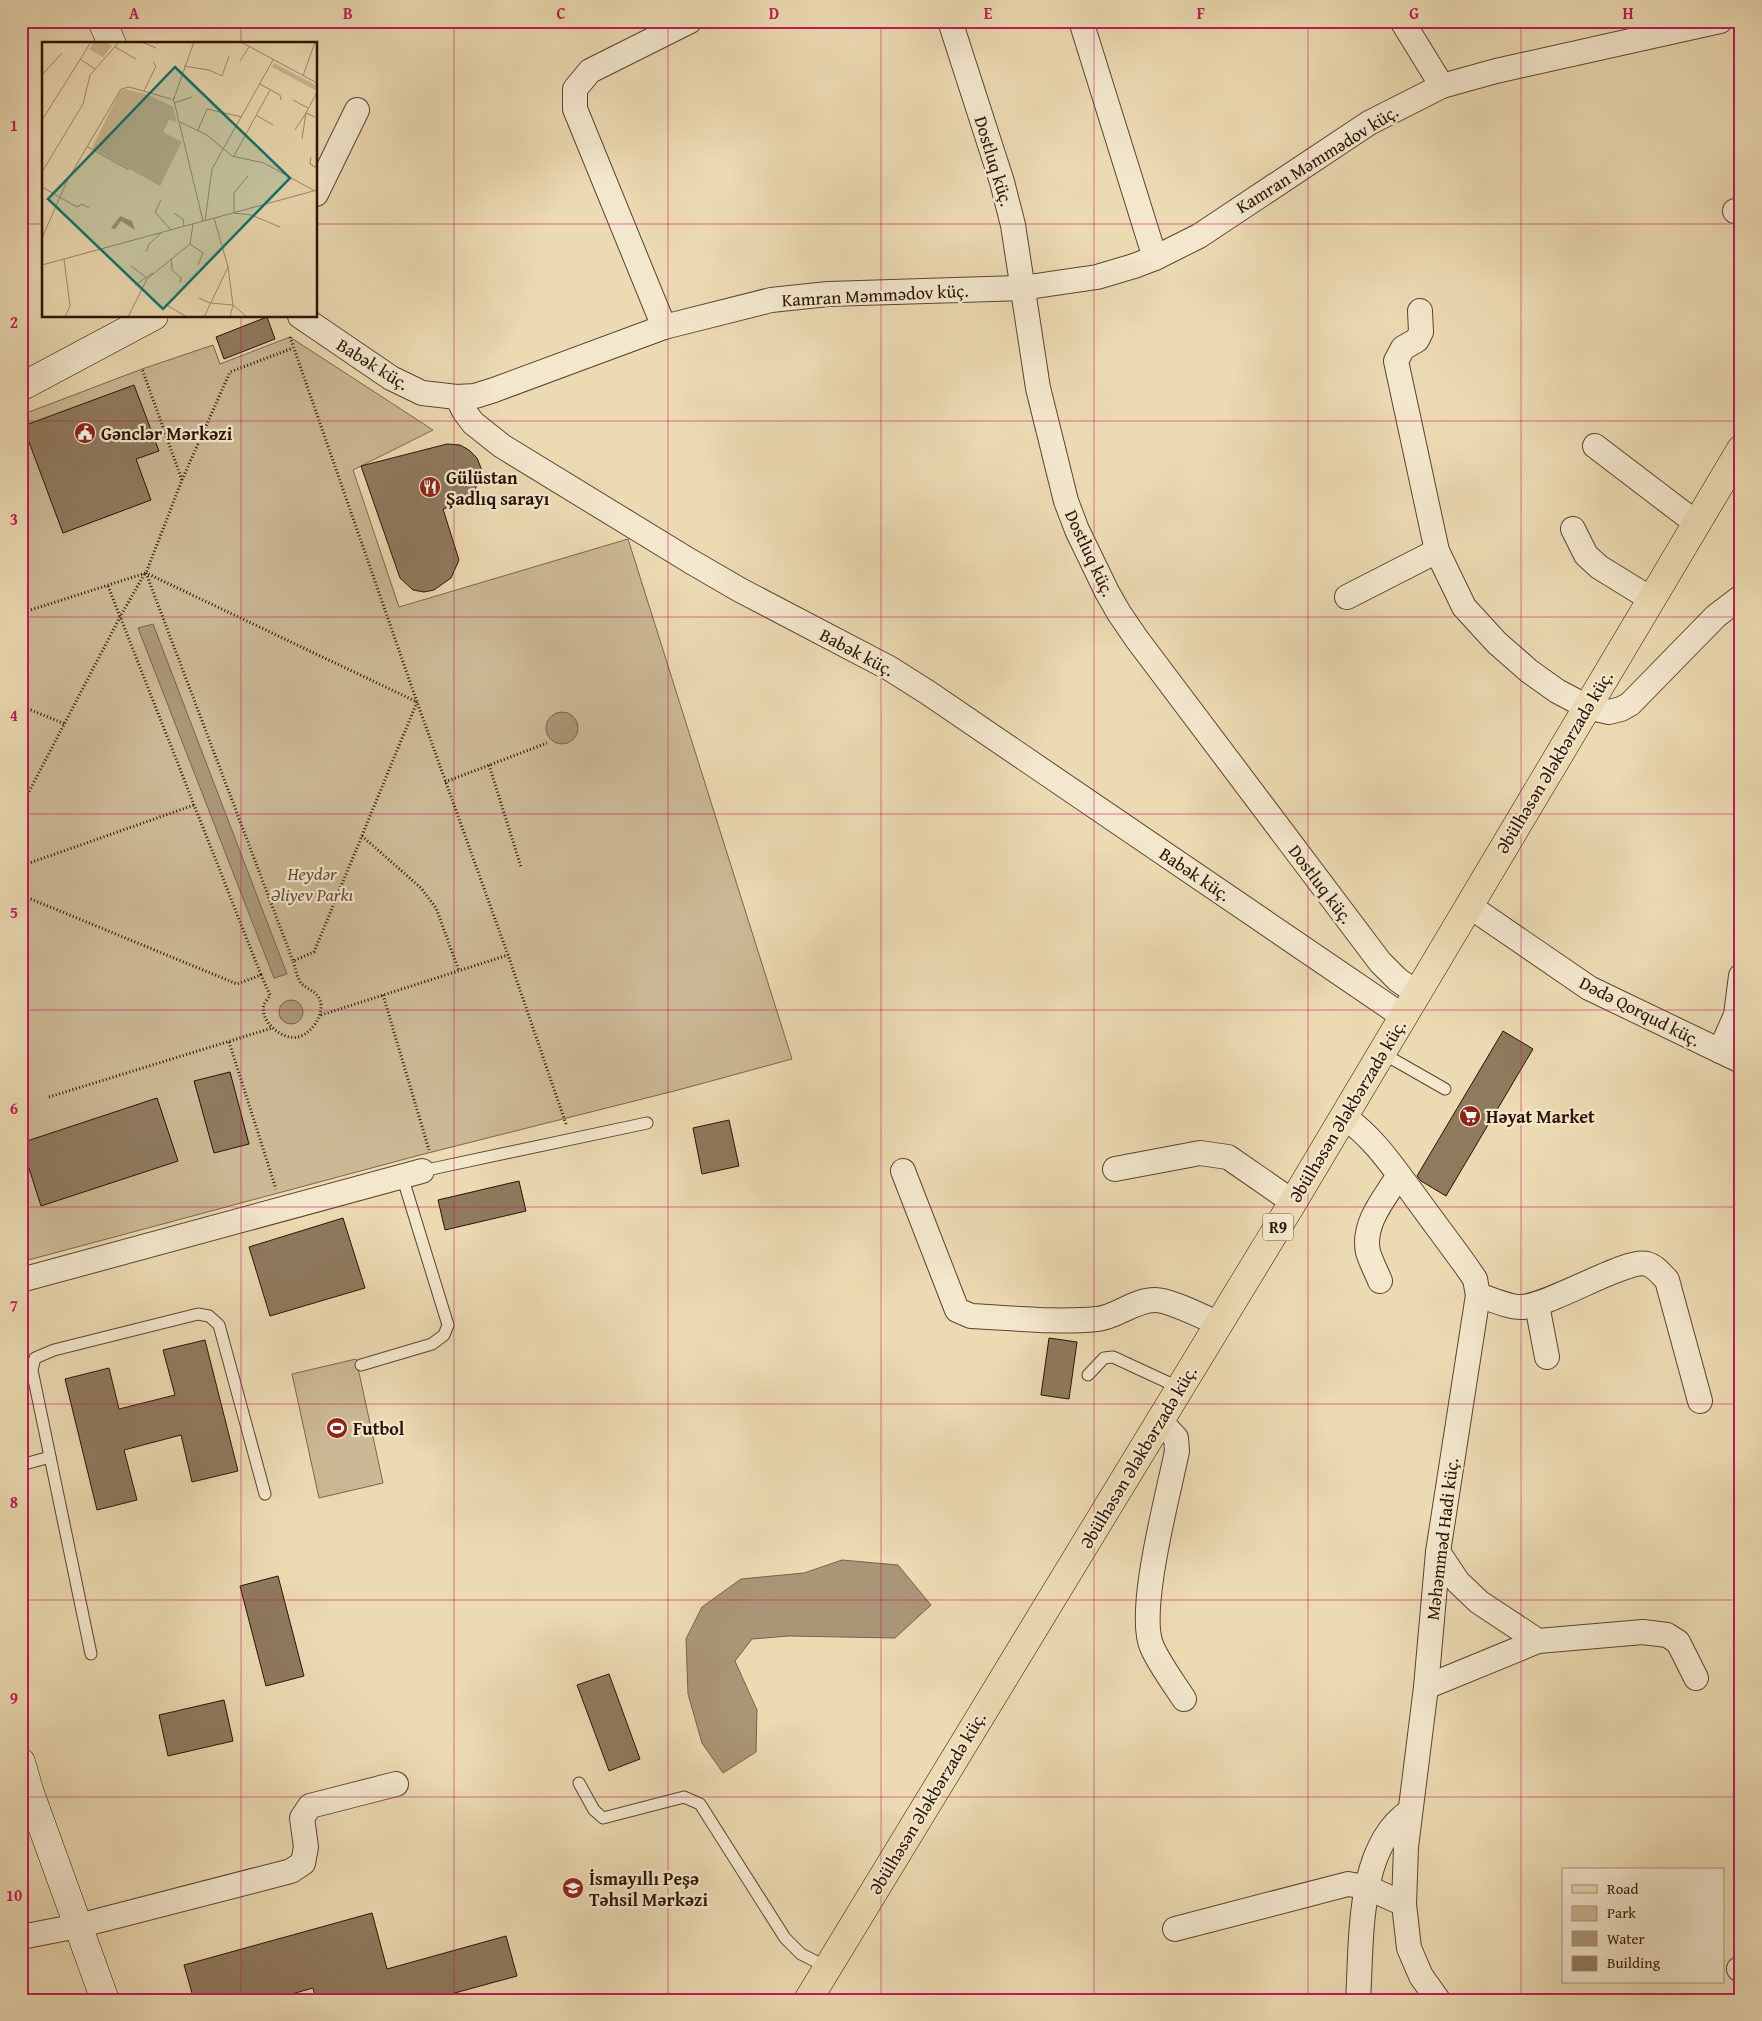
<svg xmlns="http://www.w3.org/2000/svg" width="1762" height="2021" font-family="'Gentium Book Plus',serif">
  <rect width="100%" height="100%" fill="#ecdab2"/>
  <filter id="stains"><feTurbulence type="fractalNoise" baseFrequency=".004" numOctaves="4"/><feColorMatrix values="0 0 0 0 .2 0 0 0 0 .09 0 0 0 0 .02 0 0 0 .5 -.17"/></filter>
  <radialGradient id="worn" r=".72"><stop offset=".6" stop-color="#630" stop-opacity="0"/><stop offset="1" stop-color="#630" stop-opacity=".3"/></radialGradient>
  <!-- green -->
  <g fill="#cbb894" stroke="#7a664c">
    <polygon points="290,337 433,430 353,470 399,607 628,539 792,1059 678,1090 420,1155 21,1262 21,415 142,369 213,345 220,364"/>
    <polygon points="356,1359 383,1483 319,1498 292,1374"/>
  </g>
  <!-- water -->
  <g fill="#aa9676" stroke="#776248">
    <polygon points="153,624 287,974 274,978 138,628"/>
    <circle cx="562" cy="728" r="16"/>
    <circle cx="291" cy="1012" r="12"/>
    <polygon points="842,1560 898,1565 931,1605 895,1638 789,1636 752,1639 735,1661 757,1710 756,1752 723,1773 702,1743 688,1694 686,1639 702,1607 741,1579 804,1573"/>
  </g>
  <!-- building -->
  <g fill="#8f7a5e" stroke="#2a1303">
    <polygon points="267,317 275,339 224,359 216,337"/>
    <polygon points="134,385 159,451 136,459 151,500 63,533 23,426"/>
    <polygon points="447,444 460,445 469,450 477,458 481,468 482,478 467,501 443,509 459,560 451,578 434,590 424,592 413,590 400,578 361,466"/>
    <polygon points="1503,1031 1533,1049 1446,1196 1421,1181 1417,1176"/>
    <polygon points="230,1072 249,1144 214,1153 194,1081"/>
    <polygon points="157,1098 178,1161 41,1206 21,1143"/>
    <polygon points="729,1120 739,1166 702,1174 693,1128"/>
    <polygon points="519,1181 526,1211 445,1230 438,1200"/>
    <polygon points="343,1218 365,1288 270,1316 249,1247"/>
    <polygon points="1049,1338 1077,1342 1069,1399 1041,1395"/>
    <polygon points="205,1340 238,1471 192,1482 181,1435 124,1450 137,1500 97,1510 65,1379 109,1368 119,1409 175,1395 163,1350"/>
    <polygon points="278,1576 304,1676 266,1686 240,1586"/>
    <polygon points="609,1674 640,1759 609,1771 577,1685"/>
    <polygon points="224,1700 233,1741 168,1756 159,1715"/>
    <polygon points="372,1913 387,1969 506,1936 517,1976 429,2000 316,2000 313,1988 271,2000 194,2000 184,1965"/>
  </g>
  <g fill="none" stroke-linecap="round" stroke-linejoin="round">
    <!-- lane casing -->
    <g stroke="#5a452f" stroke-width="13">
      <g id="lane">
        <polyline points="1382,1053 1445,1089"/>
        <polyline points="422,1171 647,1123"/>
        <polyline points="361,1365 432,1344 444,1335 448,1325 402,1176"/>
        <polyline points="1088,1375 1104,1358 1113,1357 1180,1388"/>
        <polyline points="21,1465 50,1457"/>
        <polyline points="91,1654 32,1370 35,1358 54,1350 198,1314 209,1316 219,1325 265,1494"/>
        <polyline points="579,1783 594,1810 603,1818 684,1797 700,1804 785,1938 801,1954 827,1967"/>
      </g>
    </g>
    <!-- street casing -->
    <g stroke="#5a452f" stroke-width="26">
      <g id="street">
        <polyline points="950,21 1002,182 1013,225 1038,388 1066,501 1077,530 1107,592 1119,613 1136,638 1380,962 1398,980 1417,993"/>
        <polyline points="1081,21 1155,258"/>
        <polyline points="1402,21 1442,86"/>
        <polyline points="316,194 357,110"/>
        <polyline points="1735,211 1741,211"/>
        <polyline points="1420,311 1421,332 1417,340 1403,348 1396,361 1437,551 1464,607 1497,643 1529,671 1557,691 1587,707 1609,712 1621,709 1630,704 1716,616 1741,597"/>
        <polyline points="300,316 391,378 422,393 457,397 475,396 494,390 664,327 771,300 828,294 1022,288 1097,277 1134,266 1155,258 1199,236 1369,123 1442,86 1496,71 1720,21"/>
        <polyline points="664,327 575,109 575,89 590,71 690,21"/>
        <polyline points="457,397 464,411 473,423 502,446 690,561 740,590 889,668 927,692 1404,1017"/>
        <polyline points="1595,446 1696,523"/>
        <polyline points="1573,529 1586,555 1599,567 1651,599"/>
        <polyline points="1347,597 1437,551"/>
        <polyline points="1468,905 1589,988 1741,1061"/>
        <polyline points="1720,1051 1736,1015 1741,976"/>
        <path d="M 1344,1117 C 1372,1136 1391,1164 1411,1191 C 1429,1216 1448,1241 1466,1266 L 1475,1279 L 1478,1295 L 1438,1552 L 1426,1687 L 1406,1847 L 1404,1904 L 1409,1948 L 1421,1976 L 1438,2000"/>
        <polyline points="1115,1169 1200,1153 1228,1157 1293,1202"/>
        <path d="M 903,1171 L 957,1310 L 971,1316 C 1013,1318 1056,1323 1097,1319 C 1117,1317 1134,1300 1155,1300 C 1170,1300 1203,1317 1219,1324"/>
        <polyline points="21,1280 422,1171"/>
        <path d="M 1380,1281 C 1376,1271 1371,1262 1368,1252 C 1362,1223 1385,1198 1399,1175"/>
        <path d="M 1478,1295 C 1489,1298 1510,1308 1522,1307 C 1552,1305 1626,1258 1647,1264 C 1655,1266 1661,1274 1667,1280 L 1700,1401"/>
        <polyline points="1537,1305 1547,1357"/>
        <path d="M 1160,1421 L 1176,1438 L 1177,1451 C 1169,1492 1136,1612 1152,1647 C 1160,1665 1173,1682 1184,1699"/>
        <polyline points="1438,1552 1458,1582 1479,1602 1538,1641 1643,1632 1667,1635 1678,1642 1696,1678"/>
        <polyline points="1426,1687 1538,1641"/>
        <polyline points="1175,1929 1348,1884 1366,1887 1404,1904"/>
        <polyline points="21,1937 78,1926 291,1871 303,1863 306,1847 302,1818 310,1806 396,1784"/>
        <polyline points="1739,1969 1741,1969"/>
        <path d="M 1358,2000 C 1362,1942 1356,1847 1410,1811"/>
      </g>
    </g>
    <!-- secondary casing -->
    <g stroke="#2a1303" stroke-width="29">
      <g id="secondary">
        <polyline points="102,21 112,44"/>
        <polyline points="21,387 154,316"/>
        <polyline points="21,1762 30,1793 105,2000"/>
      </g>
    </g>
    <!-- primary casing -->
    <g stroke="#2a1303" stroke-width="29">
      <polyline id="primary" points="808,2000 1293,1202 1741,449"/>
    </g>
    <!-- path -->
    <g stroke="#2a1303" stroke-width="3" stroke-dasharray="1 2.5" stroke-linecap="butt">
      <polyline points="290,337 417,702 508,955 566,1124"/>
      <polyline points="182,480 230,372 293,348"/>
      <polyline points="146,573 293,961"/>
      <polyline points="108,586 261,975"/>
      <polyline points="21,613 146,573 182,480 142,369"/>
      <polyline points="21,706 65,724"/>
      <polyline points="489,765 521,867"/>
      <polyline points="445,782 547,743"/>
      <polyline points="21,807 120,617 145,573"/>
      <polyline points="362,836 421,888 436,908 459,971"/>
      <polyline points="21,866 194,805"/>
      <path d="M 21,895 L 237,984 L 261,975 L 270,995 C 269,998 265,1002 264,1005 C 259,1021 283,1041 298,1037 C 311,1034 322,1017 321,1005 C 319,990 308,991 301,983 C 297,978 295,967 293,961 L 314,952 L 417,702 L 146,573"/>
      <polyline points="383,995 429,1150"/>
      <polyline points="21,1008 23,1013"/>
      <polyline points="321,1015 508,955"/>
      <polyline points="229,1042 276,1189"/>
      <polyline points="49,1097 272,1028"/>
    </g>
    <!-- lane -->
    <use href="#lane" stroke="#f3e7cd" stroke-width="11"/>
    <!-- street -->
    <use href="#street" stroke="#f3e7cd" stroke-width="24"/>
    <!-- secondary -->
    <use href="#secondary" stroke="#f3e7cd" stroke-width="28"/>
    <!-- primary -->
    <use href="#primary" stroke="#ecdab2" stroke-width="28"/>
  </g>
  <!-- grid -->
  <path fill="none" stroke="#c2185b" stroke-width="1" stroke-opacity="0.55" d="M 241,21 L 241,44M 454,21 L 454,2000M 668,21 L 668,2000M 881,21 L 881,2000M 1094,21 L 1094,2000M 1308,21 L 1308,2000M 1521,21 L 1521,2000M 21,224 L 44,224M 316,224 L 1741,224M 241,316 L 241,2000M 21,421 L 1741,421M 21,617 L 1741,617M 21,814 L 1741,814M 21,1010 L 1741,1010M 21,1207 L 1741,1207M 21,1404 L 1741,1404M 21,1600 L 1741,1600M 21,1797 L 1741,1797"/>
  <!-- icons -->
  <defs>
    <g id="civic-disc" transform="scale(1.125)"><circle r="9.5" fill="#8f2418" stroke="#f3e7cd"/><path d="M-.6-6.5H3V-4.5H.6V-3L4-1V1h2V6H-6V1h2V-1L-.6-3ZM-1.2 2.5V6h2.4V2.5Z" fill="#fff"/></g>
    <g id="restaurant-disc" transform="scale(1.125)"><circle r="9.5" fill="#8f2418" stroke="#f3e7cd"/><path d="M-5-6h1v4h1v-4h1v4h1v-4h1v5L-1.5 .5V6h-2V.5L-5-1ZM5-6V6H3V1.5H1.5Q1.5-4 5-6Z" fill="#fff"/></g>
    <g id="supermarket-disc" transform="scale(1.125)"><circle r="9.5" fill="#8f2418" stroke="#f3e7cd"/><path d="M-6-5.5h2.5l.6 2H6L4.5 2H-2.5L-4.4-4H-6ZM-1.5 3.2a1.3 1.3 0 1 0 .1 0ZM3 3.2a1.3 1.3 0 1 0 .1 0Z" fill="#fff"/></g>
    <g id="stadium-disc" transform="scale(1.125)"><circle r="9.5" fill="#8f2418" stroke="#f3e7cd"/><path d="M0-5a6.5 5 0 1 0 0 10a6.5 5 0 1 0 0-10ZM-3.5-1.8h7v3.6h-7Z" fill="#fff"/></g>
    <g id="university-disc" transform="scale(1.125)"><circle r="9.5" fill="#8f2418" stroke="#f3e7cd"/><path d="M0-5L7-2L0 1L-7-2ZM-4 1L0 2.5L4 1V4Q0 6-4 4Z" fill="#fff"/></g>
  </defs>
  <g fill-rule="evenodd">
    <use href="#civic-disc" x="85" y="433"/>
    <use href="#restaurant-disc" x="430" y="487"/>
    <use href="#supermarket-disc" x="1470" y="1116"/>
    <use href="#stadium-disc" x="337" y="1428"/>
    <use href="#university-disc" x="573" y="1888"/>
  </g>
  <g text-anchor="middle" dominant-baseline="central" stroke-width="4.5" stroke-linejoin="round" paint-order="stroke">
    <!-- shield labels -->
    <rect fill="#f3e7cd" stroke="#665340" stroke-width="1" x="1263" y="1213.5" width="30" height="27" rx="4"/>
    <g font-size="16" font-weight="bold" fill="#2a1303">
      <text x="1278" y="1227">R9</text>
    </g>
    <!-- street labels -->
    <g font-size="18" fill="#2a1303" stroke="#f3e7cd">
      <text transform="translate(1317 159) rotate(-32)">Kamran Məmmədov küç.</text>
      <text transform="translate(994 161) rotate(73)">Dostluq küç.</text>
      <text transform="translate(875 295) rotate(-3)">Kamran Məmmədov küç.</text>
      <text transform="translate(373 364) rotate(32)">Babək küç.</text>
      <text transform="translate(1090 553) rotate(65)">Dostluq küç.</text>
      <text transform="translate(857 652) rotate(28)">Babək küç.</text>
      <text transform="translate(1554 762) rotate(-59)">Əbülhəsən Ələkbərzadə küç.</text>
      <text transform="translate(1195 874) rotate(34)">Babək küç.</text>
      <text transform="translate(1321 884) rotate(53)">Dostluq küç.</text>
      <text transform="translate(1640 1011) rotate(27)">Dədə Qorqud küç.</text>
      <text transform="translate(1347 1111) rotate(-59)">Əbülhəsən Ələkbərzadə küç.</text>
      <text transform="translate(1138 1457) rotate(-59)">Əbülhəsən Ələkbərzadə küç.</text>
      <text transform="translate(1442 1539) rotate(-83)">Məhəmməd Hadi küç.</text>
      <text transform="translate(927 1803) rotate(-59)">Əbülhəsən Ələkbərzadə küç.</text>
    </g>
    <!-- poi labels -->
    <g font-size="18" font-weight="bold" fill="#2a1303" stroke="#f3e7cd" text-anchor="start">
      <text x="101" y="433">Gənclər Mərkəzi</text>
      <text x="446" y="477">Gülüstan<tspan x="446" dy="21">Şadlıq sarayı</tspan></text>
      <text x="1486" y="1116">Həyat Market</text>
      <text x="353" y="1428">Futbol</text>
      <text x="589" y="1878">İsmayıllı Peşə<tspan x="589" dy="21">Təhsil Mərkəzi</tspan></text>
    </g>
    <!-- park labels -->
    <g font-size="18" font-style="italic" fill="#624d36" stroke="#f3e7cd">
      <text x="312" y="873">Heydər<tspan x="312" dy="21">Əliyev Parkı</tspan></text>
    </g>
  </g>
  <!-- overview -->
  <g transform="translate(42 42)">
    <rect width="275" height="275" fill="#ecdab2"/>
    <path d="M 52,0 L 64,0 L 70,4 L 61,15 L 47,7 ZM 232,21 L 275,44 L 273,48 L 230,25 ZM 84,47 L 107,53 L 131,65 L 135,80 L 127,78 L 121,90 L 140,100 L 118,144 L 50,106 L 78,49 Z" fill="#cbb894"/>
    <path d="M 78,174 L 90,179 L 93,188 L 79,179 L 73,187 L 69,186 Z" fill="#aa9676"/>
    <path fill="none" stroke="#9e8a6c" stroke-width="1" d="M 100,0 L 114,6M 199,0 L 275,41M 73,5 L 94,17M 38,17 L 53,27M 198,19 L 207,5M 142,24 L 167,28 L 180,34 L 187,14M 0,33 L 20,11M 261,34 L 273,0M 218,42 L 238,53 L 239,58M 102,49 L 114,24 L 111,20M 132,55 L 131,59 L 152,0M 251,58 L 266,66M 132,59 L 161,179M 132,61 L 150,55M 214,73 L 231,83M 0,78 L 49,0M 138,80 L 165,93 L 190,114 L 222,121 L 273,149M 156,88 L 165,67 L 200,75M 253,88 L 264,71 L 273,75M 260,97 L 264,71 L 275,50M 46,105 L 87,128M 192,114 L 228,48M 269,115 L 268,122 L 275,126M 0,130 L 41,62 L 48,33 L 77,0M 206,134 L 192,151 L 192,171 L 209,173 L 238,185M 0,145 L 35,165 L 40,162 L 47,166M 119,158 L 113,170 L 129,188M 132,171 L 141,177 L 142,184M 172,176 L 186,225 L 191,263 L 205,275M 163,179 L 170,127 L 231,18M 0,196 L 25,139 L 79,47 L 87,45 L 129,57M 148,202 L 161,211 L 156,223M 104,210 L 107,202 L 120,190M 129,216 L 130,228 L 139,236 L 138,241M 22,217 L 28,264 L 23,275M 0,223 L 275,148M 89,224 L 105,236M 93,243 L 111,231M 157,256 L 168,261 L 191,263 L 188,275M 123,262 L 145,275M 86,275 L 105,237 L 148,202 L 151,182M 162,275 L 186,225"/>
    <path fill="#0f766e" fill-opacity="0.15" stroke="#0f766e" stroke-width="2.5" d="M 133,25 L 248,136 L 121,267 L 6,157 Z"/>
    <rect width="275" height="275" fill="none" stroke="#2a1303" stroke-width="2.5"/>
  </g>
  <!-- margin -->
  <rect width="1762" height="2021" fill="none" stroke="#ecdab2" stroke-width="55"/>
  <!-- legend -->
  <rect x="1562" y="1868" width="162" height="115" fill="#f3e7cd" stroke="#a3927c"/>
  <rect x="1572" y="1885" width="25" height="8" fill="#ecdab2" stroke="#a3927c"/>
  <text x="1607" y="1894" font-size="15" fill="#2a1303">Road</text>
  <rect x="1572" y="1906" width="25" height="15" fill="#cbb894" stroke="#a3927c"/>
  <text x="1607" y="1918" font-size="15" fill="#2a1303">Park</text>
  <rect x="1572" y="1931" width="25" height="15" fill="#aa9676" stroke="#a3927c"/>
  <text x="1607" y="1944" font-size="15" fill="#2a1303">Water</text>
  <rect x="1572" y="1956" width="25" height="15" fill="#8f7a5e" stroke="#a3927c"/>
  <text x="1607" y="1968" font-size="15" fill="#2a1303">Building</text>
  <rect x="28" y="28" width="1706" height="1966" fill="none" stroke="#c2185b" stroke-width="2"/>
  <g font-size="16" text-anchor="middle" font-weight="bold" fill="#c2185b">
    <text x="134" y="19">A</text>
    <text x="348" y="19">B</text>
    <text x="561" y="19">C</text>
    <text x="774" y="19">D</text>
    <text x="988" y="19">E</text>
    <text x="1201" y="19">F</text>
    <text x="1414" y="19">G</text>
    <text x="1628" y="19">H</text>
    <text x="14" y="131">1</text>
    <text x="14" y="328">2</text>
    <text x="14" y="525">3</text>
    <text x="14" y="721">4</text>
    <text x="14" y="918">5</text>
    <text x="14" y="1114">6</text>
    <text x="14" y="1311">7</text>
    <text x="14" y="1508">8</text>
    <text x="14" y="1704">9</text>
    <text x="14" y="1901">10</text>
  </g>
  <rect width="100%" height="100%" filter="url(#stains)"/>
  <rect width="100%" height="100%" fill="url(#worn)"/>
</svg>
